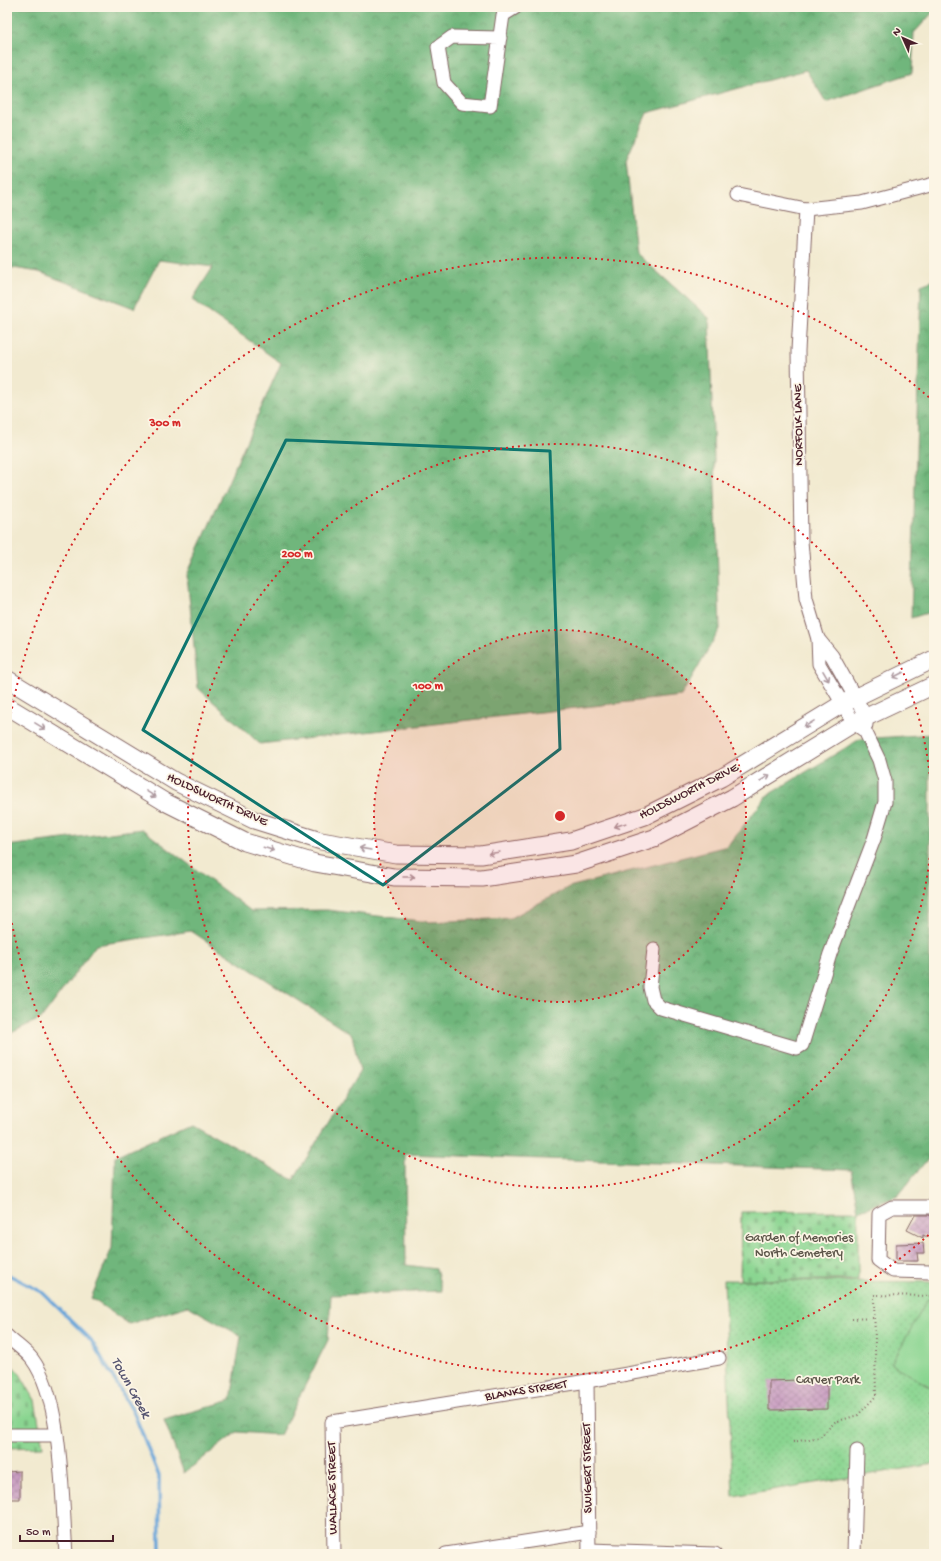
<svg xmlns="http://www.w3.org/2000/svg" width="941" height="1561" font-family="'Gochi Hand',sans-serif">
  <defs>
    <pattern id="forest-crowns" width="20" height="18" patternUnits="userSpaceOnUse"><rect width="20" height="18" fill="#6fb67b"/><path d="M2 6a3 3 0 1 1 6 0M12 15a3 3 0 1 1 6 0" fill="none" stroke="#5d9365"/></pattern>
    <pattern id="cemetery-stones" width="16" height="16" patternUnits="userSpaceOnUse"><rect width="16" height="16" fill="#8ad591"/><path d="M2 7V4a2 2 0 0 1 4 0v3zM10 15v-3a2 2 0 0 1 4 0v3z" fill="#79b67d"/></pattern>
    <pattern id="park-dots" width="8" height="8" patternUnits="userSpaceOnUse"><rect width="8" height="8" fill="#8ad591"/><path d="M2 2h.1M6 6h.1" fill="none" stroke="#79b67d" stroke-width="1.8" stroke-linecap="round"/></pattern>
    <pattern id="building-cross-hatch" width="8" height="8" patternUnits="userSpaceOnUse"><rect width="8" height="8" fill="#c699c0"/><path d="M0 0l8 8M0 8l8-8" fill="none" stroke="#a37c9c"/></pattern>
  </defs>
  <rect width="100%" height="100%" fill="#fcf5e5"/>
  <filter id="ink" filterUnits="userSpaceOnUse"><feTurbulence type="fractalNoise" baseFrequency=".025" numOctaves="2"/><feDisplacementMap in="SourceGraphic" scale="8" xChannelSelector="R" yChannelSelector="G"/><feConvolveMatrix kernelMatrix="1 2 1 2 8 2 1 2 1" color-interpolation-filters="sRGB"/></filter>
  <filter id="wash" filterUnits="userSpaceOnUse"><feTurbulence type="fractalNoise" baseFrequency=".012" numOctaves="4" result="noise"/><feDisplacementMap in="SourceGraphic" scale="16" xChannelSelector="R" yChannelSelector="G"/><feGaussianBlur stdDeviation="0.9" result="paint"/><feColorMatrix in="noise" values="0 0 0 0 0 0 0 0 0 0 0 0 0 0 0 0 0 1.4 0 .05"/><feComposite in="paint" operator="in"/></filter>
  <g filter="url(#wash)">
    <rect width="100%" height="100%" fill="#f2ead0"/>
    <!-- forest -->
    <g fill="url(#forest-crowns)" stroke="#5c6a53">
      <polygon points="7,7 642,7 644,9 651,7 934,7 934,11 914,33 912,73 826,102 806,70 647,113 626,160 636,253 709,318 720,629 681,696 260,744 198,688 187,575 281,363 192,300 213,267 159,260 134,308 39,272 7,267"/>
      <polygon points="934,280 934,611 911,618 921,285"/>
      <polygon points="934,734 934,770 930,771 930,1022 934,1023 934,1151 898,1196 858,1211 851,1170 405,1154 406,1265 436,1269 442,1291 331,1295 328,1340 280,1435 237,1432 184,1473 164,1420 231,1400 241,1336 188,1306 129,1324 91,1298 112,1248 115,1157 191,1122 293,1180 360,1071 352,1035 191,931 96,945 42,1018 7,1035 7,846 142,829 251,911 327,910 429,922 511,918 569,887 727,846 768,795 860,739"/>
    </g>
    <!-- cemetery -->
    <g fill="url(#cemetery-stones)" stroke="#6a7a5e">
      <polygon points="858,1211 858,1280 740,1280 741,1212"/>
      <polygon points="7,1360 20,1374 35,1400 43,1447 7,1448"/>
    </g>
    <!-- park -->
    <polygon fill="url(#park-dots)" stroke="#6a7a5e" points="724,1280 934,1282 934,1464 733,1496"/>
    <!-- pitch -->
    <polygon fill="#8ad591" stroke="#6a7a5e" points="928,1299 934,1302 934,1389 891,1364"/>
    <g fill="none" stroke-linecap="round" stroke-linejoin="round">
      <!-- stream -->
      <polyline stroke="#68a5d9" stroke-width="3.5" points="7,1274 42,1292 91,1340 134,1413 159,1476 160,1554"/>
    </g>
    <g id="blocks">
      <!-- building -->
      <g fill="url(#building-cross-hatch)">
        <polygon points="915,1215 929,1215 934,1218 934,1240 923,1235 923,1238 907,1230"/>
        <polygon points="923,1243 924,1253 917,1253 918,1261 896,1261 896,1244"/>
        <polygon points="827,1379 827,1409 769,1410 769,1381"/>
        <polygon points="20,1471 20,1499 7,1499 7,1472"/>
      </g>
    </g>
  </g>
  <g filter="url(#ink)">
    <use href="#blocks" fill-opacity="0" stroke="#856665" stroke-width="1"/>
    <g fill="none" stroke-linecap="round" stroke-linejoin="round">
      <!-- minor casing -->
      <g stroke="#856665" stroke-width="15">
        <g id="minor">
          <polyline points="500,38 452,37 438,47 444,83 462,103 490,106 503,15 516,7"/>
          <polyline points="738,195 806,209 862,203 934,184"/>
          <polyline points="818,639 832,656 866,717 866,725"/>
          <polyline points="654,949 650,987 653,1000 661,1008 797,1048 802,1045 830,954 874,839 885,802 885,781 879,760 865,731 854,723 819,664 818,639 806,599 801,541 798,351 806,209"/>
          <polyline points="934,1207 892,1207 879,1214 878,1260 893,1271 931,1272 934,1271"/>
          <path d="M 7,1336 C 15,1344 26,1351 32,1359 C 63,1400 62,1502 66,1554"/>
          <polyline points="587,1381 589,1554"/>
          <polyline points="7,1435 57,1435"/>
          <polyline points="589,1550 715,1554"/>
          <polyline points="334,1554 332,1422 587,1381 719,1358"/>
          <polyline points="446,1554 589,1532"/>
          <polyline points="854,1554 857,1451"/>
        </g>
      </g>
      <!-- major casing -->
      <g stroke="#856665" stroke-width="19">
        <g id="major">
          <polyline points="7,679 176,782 254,820 321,841 396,854 481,855 571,841 645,816 721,778 842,704 934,659"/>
          <polyline points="7,706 165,802 245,842 315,863 394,877 482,878 576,864 654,838 732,798 854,723 934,685"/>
        </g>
      </g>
      <!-- path -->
      <g stroke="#856665" stroke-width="2" stroke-dasharray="1 3" stroke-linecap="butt">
        <polyline points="852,1319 873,1318"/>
        <polyline points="929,1412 934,1414"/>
        <polyline points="793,1442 820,1437 835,1422 858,1415 876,1396 874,1295 934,1296"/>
      </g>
      <!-- minor -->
      <use href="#minor" stroke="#fff" stroke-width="13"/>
      <!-- major -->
      <use href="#major" stroke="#fff" stroke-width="17"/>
    </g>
    <!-- one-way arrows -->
    <defs><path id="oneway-shaft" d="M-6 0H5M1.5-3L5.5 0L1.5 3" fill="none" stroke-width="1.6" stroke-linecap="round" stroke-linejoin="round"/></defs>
    <g stroke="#ae9aa0">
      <use href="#oneway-shaft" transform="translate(898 675) rotate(153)"/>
      <use href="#oneway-shaft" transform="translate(826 676) rotate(60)"/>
      <use href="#oneway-shaft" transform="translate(809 724) rotate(148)"/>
      <use href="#oneway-shaft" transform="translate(40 726) rotate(31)"/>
      <use href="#oneway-shaft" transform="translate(765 778) rotate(-32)"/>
      <use href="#oneway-shaft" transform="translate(151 794) rotate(31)"/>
      <use href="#oneway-shaft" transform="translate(620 825) rotate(162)"/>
      <use href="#oneway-shaft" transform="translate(269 849) rotate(17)"/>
      <use href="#oneway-shaft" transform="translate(365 849) rotate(-170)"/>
      <use href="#oneway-shaft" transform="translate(494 853) rotate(171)"/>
      <use href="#oneway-shaft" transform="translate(409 877)"/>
    </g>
  </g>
  <!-- marked area -->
  <path fill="none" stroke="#0f766e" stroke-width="3" stroke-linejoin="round" d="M 286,440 L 550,451 L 560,749 L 383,885 L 143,730 Z"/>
  <!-- distance rings -->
  <circle cx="560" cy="816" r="186" fill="#d62828" fill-opacity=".12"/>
  <g fill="none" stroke="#d62828" stroke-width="2" stroke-dasharray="2 4">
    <circle cx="560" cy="816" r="186"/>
    <circle cx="560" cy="816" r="372"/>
    <path d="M933 1231A558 558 0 0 1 7 894M7 738A558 558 0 0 1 933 401"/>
  </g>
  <g text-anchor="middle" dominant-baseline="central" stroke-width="3.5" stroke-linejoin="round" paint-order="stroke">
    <!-- street labels -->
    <g font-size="13" fill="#4a1f2b" stroke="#fcf5e5">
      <text transform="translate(799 425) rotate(-91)">NORFOLK LANE</text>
      <text transform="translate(689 792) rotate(-27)">HOLDSWORTH DRIVE</text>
      <text transform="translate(217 800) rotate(25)">HOLDSWORTH DRIVE</text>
      <text transform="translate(526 1391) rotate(-9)">BLANKS STREET</text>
      <text transform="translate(588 1468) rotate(-91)">SWIGERT STREET</text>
      <text transform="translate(333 1488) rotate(-91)">WALLACE STREET</text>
    </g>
    <!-- park labels -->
    <g font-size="13" fill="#5d564a" stroke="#fcf5e5">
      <text x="799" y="1238">Garden of Memories<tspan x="799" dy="15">North Cemetery</tspan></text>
      <text x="828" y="1380">Carver Park</text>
    </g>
    <!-- water labels -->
    <g font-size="14" font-style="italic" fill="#565571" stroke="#fcf5e5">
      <text transform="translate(130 1388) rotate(61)">Town Creek</text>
    </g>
  </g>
  <circle cx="560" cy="816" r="6" fill="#d62828" stroke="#fcf5e5" stroke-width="2"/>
  <g font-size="12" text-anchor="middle" font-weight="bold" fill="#d62828" stroke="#fcf5e5" stroke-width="3.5" stroke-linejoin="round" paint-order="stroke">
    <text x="165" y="426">300 m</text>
    <text x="297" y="557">200 m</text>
    <text x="428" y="689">100 m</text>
  </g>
  <!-- margin -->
  <rect width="941" height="1561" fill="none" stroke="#fcf5e5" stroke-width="24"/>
  <!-- north arrow -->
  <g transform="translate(903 38) rotate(315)" stroke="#fcf5e5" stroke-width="3" paint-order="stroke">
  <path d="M0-3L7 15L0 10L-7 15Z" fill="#4a1f2b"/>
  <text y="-6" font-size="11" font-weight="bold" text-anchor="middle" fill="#4a1f2b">N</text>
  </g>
  <!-- scale -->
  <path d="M20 1535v6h93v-6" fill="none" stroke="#4a1f2b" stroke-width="2"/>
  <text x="26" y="1535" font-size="12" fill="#4a1f2b" stroke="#fcf5e5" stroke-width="3" paint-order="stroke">50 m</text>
</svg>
